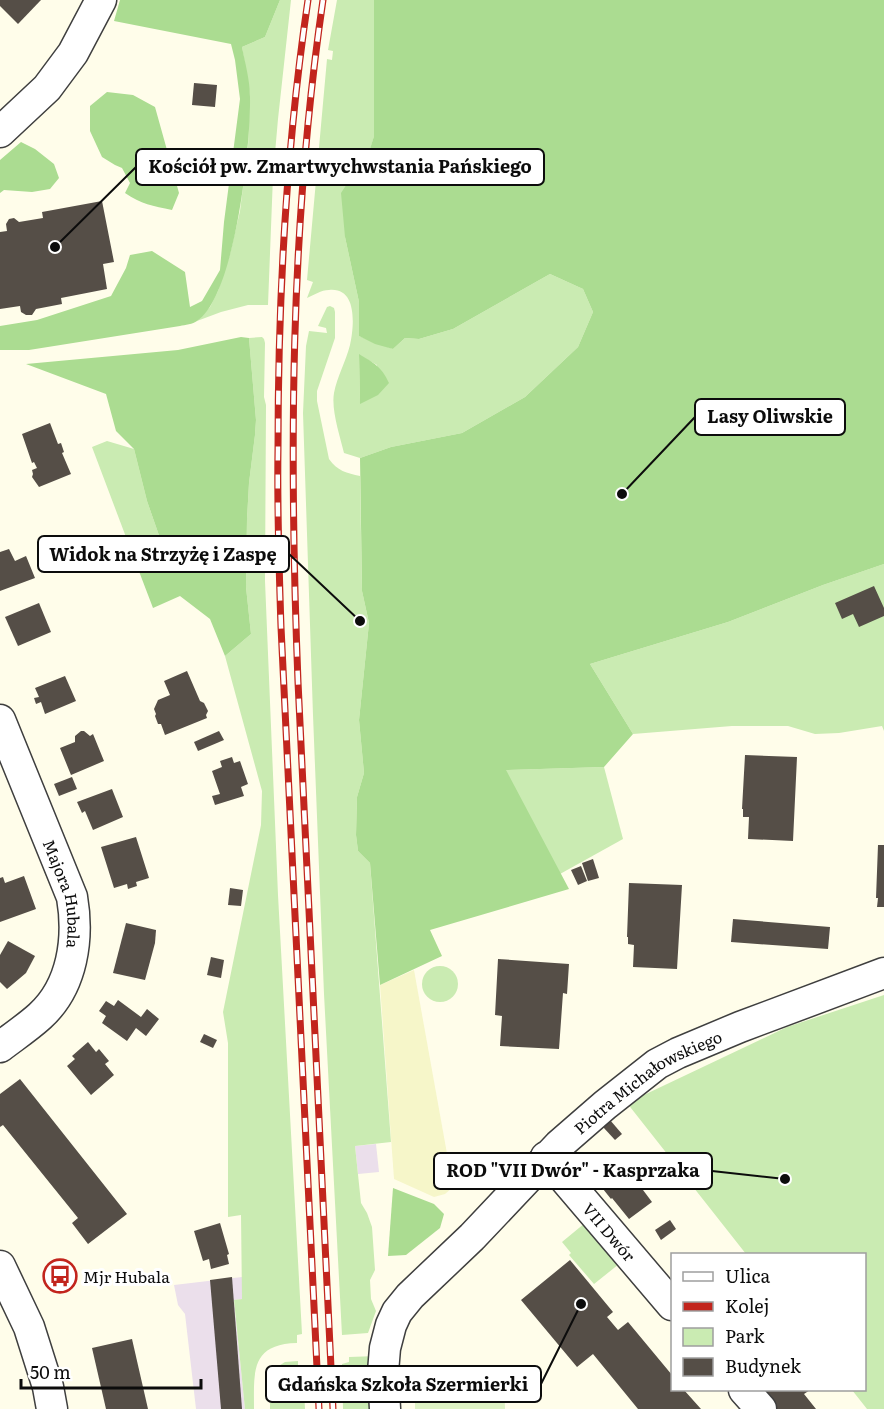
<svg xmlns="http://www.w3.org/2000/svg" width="884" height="1409" font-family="Literata,serif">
  <rect width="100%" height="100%" fill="#fffdea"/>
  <!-- industrial -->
  <g fill="#ebdfeb">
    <polygon points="376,1144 379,1172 358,1174 355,1146"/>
    <polygon points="242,1277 242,1299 234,1300 245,1409 196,1409 185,1314 178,1305 174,1285"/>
  </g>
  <!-- farmland -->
  <polygon fill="#f6f6c9" points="414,970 453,1187 445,1194 434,1197 394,1179 380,985"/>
  <!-- green -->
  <g fill="#caebb2" fill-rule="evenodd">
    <polygon points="280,0 291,0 278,119 273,176 268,305 248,305 221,312 197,321 210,307 218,291 230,254 240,211 248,147 250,95 242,47 265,37"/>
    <path d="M 337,0 L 374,0 L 374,136 L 345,237 L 359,302 L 359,336 L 393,349 L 405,338 L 419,339 L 453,329 L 550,274 L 583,289 L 593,312 L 578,347 L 525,397 L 462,433 L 391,447 L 360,458 L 344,453 C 340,436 331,410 334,393 C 337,377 346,361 350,345 C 354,327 358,287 329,290 C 321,290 314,295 307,298 L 313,282 L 307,280 L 327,59 L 332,60 L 333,51 L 328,50 ZM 359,355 L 377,365 L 360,403 Z"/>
    <path d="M 330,306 L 334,308 L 335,312 L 335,338 L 317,391 L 317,401 L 329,459 C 337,471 347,473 360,476 L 362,591 L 369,623 L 359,720 L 364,773 L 357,797 L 356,835 L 358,851 L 370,863 L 391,1142 L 355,1146 L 361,1203 L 367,1213 L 372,1227 L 375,1270 L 370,1280 L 371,1299 L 376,1311 L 368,1333 L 342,1335 L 324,994 L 313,715 L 303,413 L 306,346 L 309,331 L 327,333 L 326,328 L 318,326 L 327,307 Z"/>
    <path d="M 262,337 L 264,339 L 265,343 L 264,397 L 266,405 L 265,581 L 278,895 L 302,1334 L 297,1335 L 297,1343 C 250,1344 254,1373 254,1409 L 245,1409 L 234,1300 L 242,1299 L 241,1215 L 228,1217 L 228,1043 L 223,1012 L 261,825 L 262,791 L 225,656 L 251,634 L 246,587 L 247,519 L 249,483 L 255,435 L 256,420 L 249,338 Z"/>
    <polygon points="107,441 134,449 147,501 162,544 132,553 92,447"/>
    <polygon points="884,564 884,731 882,726 839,733 815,734 788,726 732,726 633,734 590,664 728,622 823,585"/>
    <polygon points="604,767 623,839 560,874 505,770"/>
    <circle cx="440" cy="984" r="18"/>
    <polygon points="884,995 884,1409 867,1409 852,1390 864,1390 864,1254 746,1254 627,1103 787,1027"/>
    <polygon points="585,1223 619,1264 594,1284 569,1255 571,1253 562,1242"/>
    <polygon points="377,1356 377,1409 343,1409 342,1364 349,1362 349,1357"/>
    <polygon points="298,1361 298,1366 303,1367 305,1409 270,1409 270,1382 274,1369 285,1362"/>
  </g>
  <!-- forest -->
  <g fill="#abdc91">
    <path d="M 120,0 L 280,0 L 265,37 L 242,47 C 245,63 250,80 250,97 C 251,142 236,295 197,321 C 193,324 185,325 180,326 L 29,350 L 0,350 L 0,326 L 37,320 L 111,296 L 126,268 L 130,255 L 152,251 L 185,272 L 190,307 L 202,301 L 220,270 L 224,222 L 240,99 L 235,60 L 231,44 L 114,21 Z"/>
    <polygon points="374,0 884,0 884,564 823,585 728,622 590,664 633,734 604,767 506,770 569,889 430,930 442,956 380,985 370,863 358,851 356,835 357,797 364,773 359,720 369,623 362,591 360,458 391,447 462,433 525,397 578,347 593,312 583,289 550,274 453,329 419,339 405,338 393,349 375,344 359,336 359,302 345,237 341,193 370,149 374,136"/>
    <path d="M 107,92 L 133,95 L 155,107 L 179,193 L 172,210 C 153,206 141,204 125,193 L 130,183 L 122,168 L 115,165 L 102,157 L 90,131 L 90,106 Z"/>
    <polygon points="21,142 35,149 54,164 59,178 50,189 32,192 4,190 0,193 0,160"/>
    <polygon points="241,337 249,338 256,420 255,435 249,483 247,519 246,587 251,634 225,656 210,619 180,596 153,608 132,553 162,544 147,501 134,449 116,431 106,394 26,364 178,350"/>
    <path d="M 359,354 C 374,363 382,367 389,383 L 378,395 L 360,404 Z"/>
    <polygon points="393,1188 434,1204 444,1214 440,1228 406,1255 388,1256"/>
  </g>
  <!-- pitch -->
  <polygon fill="#def2c4" points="504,1367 505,1409 415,1409 415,1369"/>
  <!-- building -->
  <g fill="#554e47">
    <polygon points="0,0 41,0 18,24 0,6"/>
    <polygon points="194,83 217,85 215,107 192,105"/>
    <polygon points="102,201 114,262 103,264 107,289 61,298 62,304 36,309 32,315 26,315 21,312 20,306 0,309 0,232 7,231 6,224 9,219 14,218 19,222 43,218 42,212"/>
    <polygon points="50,423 58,444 61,443 64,452 62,453 71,474 39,487 32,477 33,474 32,470 37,468 34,462 32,463 22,434"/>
    <polygon points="9,549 15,561 26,556 35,578 0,591 0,552"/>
    <polygon points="874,586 884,608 884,616 859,627 853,614 842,619 835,603"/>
    <polygon points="39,603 51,632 18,646 5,617"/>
    <polygon points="187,671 200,701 204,703 208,711 206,715 207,718 165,735 161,724 158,724 155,716 156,714 154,709 158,700 170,695 164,681"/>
    <polygon points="65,676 76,701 45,714 41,702 36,704 34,698 39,697 35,688"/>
    <polygon points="81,731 84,731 90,736 93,734 104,761 71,775 60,748 75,742 75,736"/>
    <polygon points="219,731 224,740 198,751 194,742"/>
    <polygon points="745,755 797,757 793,841 748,839 749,817 743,817 743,809 742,809"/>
    <polygon points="232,757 234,763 240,761 248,784 241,787 244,796 215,805 212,796 220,794 212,771 222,767 220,761"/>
    <polygon points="72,777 77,789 59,796 54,784"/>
    <polygon points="112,789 123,817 93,830 85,811 82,813 77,802"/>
    <polygon points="136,837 149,878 136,882 137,886 128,889 127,884 114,888 101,847"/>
    <polygon points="878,845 884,845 884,907 877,907 878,898 876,898"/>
    <polygon points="593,859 599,878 588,881 582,863"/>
    <polygon points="581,866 587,881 578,885 571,870"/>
    <polygon points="24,876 36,909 0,922 0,878 3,877 5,883"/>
    <polygon points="629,883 682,885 677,969 633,967 634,945 628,944 628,937 627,937"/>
    <polygon points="230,888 243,890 241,906 228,905"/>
    <polygon points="733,919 830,927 828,949 731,942"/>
    <polygon points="126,923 156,930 155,943 145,980 113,973"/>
    <polygon points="8,941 35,956 26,973 7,989 0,982 0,955"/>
    <polygon points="211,957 224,960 221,978 207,975"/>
    <polygon points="498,959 569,964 567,994 563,993 559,1049 500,1046 502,1016 495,1015"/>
    <polygon points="118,1000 141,1017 147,1009 159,1019 146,1036 136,1028 127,1041 102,1023 106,1016 99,1011 106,1001 114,1006"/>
    <polygon points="204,1034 217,1040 213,1048 200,1042"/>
    <polygon points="88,1042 96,1052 99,1049 109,1061 105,1064 114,1075 91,1095 67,1066 75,1059 72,1056"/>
    <polygon points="20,1079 127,1214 88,1244 72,1223 78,1218 3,1125 0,1127 0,1094"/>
    <polygon points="610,1120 622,1134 615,1140 603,1127"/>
    <polygon points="619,1160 629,1172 643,1161 653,1176 640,1186 652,1202 629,1219 612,1198 611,1199 595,1179"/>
    <polygon points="670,1220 676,1229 661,1240 655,1230"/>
    <polygon points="220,1223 229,1254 227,1255 229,1264 211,1269 209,1259 203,1261 194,1231"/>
    <polygon points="570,1260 613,1312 607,1317 618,1330 628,1322 672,1375 672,1390 684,1390 701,1409 638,1409 593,1354 577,1367 521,1300"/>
    <polygon points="142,1270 145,1282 130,1285 127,1274"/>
    <polygon points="232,1277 242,1409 221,1409 210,1280"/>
    <polygon points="132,1339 148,1409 106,1409 92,1348"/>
    <polygon points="762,1390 810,1390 804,1394 816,1409 776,1409"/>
  </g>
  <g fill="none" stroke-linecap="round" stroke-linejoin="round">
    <!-- minor casing -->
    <g stroke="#3f3f3f" stroke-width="33">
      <g id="minor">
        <polyline points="0,132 47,88 73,53 101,0"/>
        <path id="s1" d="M 0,720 L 72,897 C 79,938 73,986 40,1016 C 28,1027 13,1037 0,1047"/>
        <path id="s2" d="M 546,1157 L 672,1305"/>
        <polyline points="0,1266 29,1327 48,1387 52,1409"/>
        <polyline points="744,1390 761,1409"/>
        <path id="s3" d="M 385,1409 L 383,1372 L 385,1348 L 391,1325 L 397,1312 L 410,1296 L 472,1237 L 559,1145 L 605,1105 L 657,1064 L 678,1053 L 740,1027 L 884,973"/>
      </g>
    </g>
    <!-- minor -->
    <use href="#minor" stroke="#fff" stroke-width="30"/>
    <!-- rail casing -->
    <g stroke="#c2251d" stroke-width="7">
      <g id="rail">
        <path d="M 308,0 C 286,148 278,299 278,449 C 277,508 279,568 281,627 L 319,1409"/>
        <path d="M 323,0 C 290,226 289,454 298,682 L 333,1409"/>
      </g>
    </g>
    <!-- rail -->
    <use href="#rail" stroke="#fff" stroke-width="4.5" stroke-dasharray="14" stroke-linecap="butt"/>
  </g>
  <!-- icons -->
  <defs>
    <g id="bus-ring" transform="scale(1.725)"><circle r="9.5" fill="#fff" stroke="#c2251d" stroke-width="1.5"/><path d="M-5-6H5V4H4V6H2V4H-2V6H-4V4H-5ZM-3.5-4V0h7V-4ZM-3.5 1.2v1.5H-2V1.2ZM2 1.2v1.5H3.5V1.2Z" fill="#c2251d"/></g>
  </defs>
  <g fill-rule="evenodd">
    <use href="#bus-ring" x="60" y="1276"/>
  </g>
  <g text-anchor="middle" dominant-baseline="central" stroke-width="6" stroke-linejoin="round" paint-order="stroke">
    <!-- street labels -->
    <g font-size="16" fill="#0c0c0c" stroke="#fff">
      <text stroke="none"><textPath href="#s1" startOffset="186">Majora Hubala</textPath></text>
      <text stroke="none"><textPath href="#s3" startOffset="442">Piotra Michałowskiego</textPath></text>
      <text stroke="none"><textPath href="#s2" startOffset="98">VII Dwór</textPath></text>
    </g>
    <!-- poi labels -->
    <g font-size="16" fill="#0c0c0c" stroke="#fff" text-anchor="start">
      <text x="83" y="1276">Mjr Hubala</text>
    </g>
  </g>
  <!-- callouts -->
  <path fill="none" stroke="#0c0c0c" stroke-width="2" d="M55 247L136 167M622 494L695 417M360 621L289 554M785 1179L712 1171M581 1304L541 1384"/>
  <g fill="#0c0c0c" stroke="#fff" stroke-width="2">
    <circle cx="55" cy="247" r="6"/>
    <circle cx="622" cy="494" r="6"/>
    <circle cx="360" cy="621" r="6"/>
    <circle cx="785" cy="1179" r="6"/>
    <circle cx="581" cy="1304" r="6"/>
  </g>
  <g fill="#fff" stroke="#0c0c0c" stroke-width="2">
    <rect x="136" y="149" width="408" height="36" rx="6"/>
    <rect x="695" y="399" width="150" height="36" rx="6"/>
    <rect x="38" y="536" width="251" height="36" rx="6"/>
    <rect x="434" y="1153" width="278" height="36" rx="6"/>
    <rect x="266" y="1366" width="275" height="36" rx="6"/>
  </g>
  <g font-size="18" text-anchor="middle" font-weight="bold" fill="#0c0c0c">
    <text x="340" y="173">Kościół pw. Zmartwychwstania Pańskiego</text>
    <text x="770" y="423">Lasy Oliwskie</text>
    <text x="163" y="561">Widok na Strzyżę i Zaspę</text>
    <text x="573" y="1177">ROD "VII Dwór" - Kasprzaka</text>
    <text x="403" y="1391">Gdańska Szkoła Szermierki</text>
  </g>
  <!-- legend -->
  <rect x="671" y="1253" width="195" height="138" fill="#ffffff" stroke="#9e9e9e" stroke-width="1.5"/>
  <rect x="683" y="1272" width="30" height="9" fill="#ffffff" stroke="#9e9e9e" stroke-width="1.5"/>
  <text x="725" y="1283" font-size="18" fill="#0c0c0c">Ulica</text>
  <rect x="683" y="1302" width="30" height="9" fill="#c2251d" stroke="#9e9e9e" stroke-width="1.5"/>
  <text x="725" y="1313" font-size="18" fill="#0c0c0c">Kolej</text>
  <rect x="683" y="1328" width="30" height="18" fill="#caebb2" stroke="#9e9e9e" stroke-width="1.5"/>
  <text x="725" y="1343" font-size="18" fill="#0c0c0c">Park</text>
  <rect x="683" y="1358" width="30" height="18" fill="#554e47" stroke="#9e9e9e" stroke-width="1.5"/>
  <text x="725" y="1373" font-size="18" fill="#0c0c0c">Budynek</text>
  <!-- scale -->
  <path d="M21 1379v9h180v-9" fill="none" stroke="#0c0c0c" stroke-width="3"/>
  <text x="30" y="1379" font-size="18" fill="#0c0c0c" stroke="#ffffff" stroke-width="4.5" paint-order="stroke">50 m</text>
</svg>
